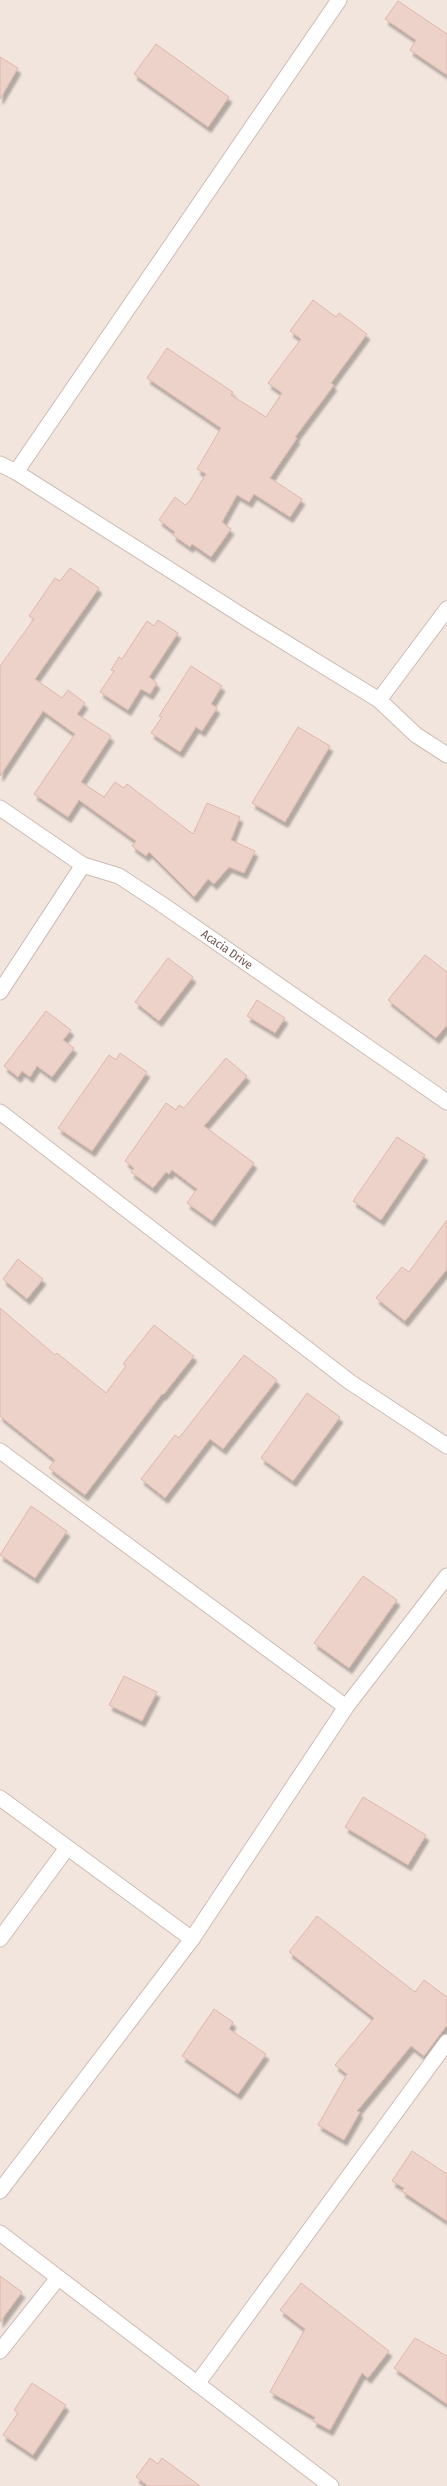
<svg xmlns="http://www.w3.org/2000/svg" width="447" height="2486" font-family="'Fira Sans Condensed',sans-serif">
  <defs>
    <filter id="shadow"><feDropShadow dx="3" dy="5.5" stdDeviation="1" flood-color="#0004"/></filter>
  </defs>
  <rect width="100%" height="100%" fill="#fbf4ee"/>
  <!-- residential -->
  <rect fill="#f2e5dd" x="0" y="0" width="447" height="2486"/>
  <!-- building -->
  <g fill="#edd2c9" stroke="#deb7ab" filter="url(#shadow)">
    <polygon points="398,1 447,34 447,75 410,50 416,40 385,19"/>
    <polygon points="156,44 229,97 208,127 134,74"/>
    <polygon points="0,57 18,68 0,99"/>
    <polygon points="313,300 336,317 339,313 367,334 331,383 334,385 295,437 297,438 270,478 302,499 290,517 254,494 249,502 237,495 222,522 231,529 211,557 192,544 190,547 173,535 175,532 159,520 175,497 185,505 189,502 206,474 197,469 221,428 147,378 167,348 233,392 231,395 266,417 282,393 268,383 301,339 290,331"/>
    <polygon points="70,568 99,588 35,679 62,698 68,690 85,703 77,714 111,736 81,782 104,797 115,782 124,788 127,784 193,834 207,803 240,817 231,840 255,851 244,873 229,867 214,884 208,879 194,897 149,852 146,856 132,846 136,841 79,800 68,817 34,794 75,734 43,711 0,776 0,666 34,619 29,616 55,578 60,581"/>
    <polygon points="158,620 178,633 149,677 157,683 150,694 141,689 128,710 100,692 114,671 111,670 119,657 122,659 147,621 154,626"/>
    <polygon points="191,666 222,686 211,704 217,708 202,731 196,727 180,752 151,733 162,717 159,716"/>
    <polygon points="298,727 330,746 285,822 252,803"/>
    <polygon points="425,955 447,972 447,1025 436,1038 388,1000"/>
    <polygon points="168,958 193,977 159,1021 135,1002"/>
    <polygon points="257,1000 285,1018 275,1033 247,1016"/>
    <polygon points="46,1011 71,1030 63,1040 74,1048 52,1077 37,1066 30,1077 22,1071 18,1077 4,1066"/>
    <polygon points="120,1053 147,1072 92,1151 58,1128 109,1055 116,1060"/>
    <polygon points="226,1058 247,1076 204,1126 254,1163 212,1221 187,1203 197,1189 172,1170 169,1174 166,1172 153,1188 131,1172 134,1168 125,1161 166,1103 176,1110 179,1105 184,1108"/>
    <polygon points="397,1137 425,1155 381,1220 353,1201"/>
    <polygon points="447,1220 447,1269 405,1321 376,1298 402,1267 409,1272"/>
    <polygon points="18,1259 43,1279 27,1299 3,1279"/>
    <polygon points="0,1308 55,1355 57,1353 106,1393 126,1366 123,1364 154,1325 194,1356 163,1395 162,1394 85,1495 49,1468 55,1460 0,1416"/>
    <polygon points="244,1355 277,1380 223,1449 210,1439 165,1498 141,1479 175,1435 179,1438"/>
    <polygon points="307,1393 340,1417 293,1481 261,1458"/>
    <polygon points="31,1506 67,1531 35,1578 0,1555"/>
    <polygon points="363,1576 397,1600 349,1668 314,1643"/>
    <polygon points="124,1676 157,1692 142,1721 109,1705"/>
    <polygon points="363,1797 426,1835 408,1865 345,1827"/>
    <polygon points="317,1916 415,1992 424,1980 447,1997 447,2025 424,2056 411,2046 357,2111 360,2112 344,2140 318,2125 347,2074 335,2065 374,2018 289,1952"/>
    <polygon points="214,2009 233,2022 229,2029 266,2054 238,2094 182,2056"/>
    <polygon points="412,2151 447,2174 447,2221 402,2191 404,2188 392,2181"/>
    <polygon points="0,2276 22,2292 0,2322"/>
    <polygon points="301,2283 389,2351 368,2378 362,2373 330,2430 313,2421 315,2417 270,2392 305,2329 280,2310"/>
    <polygon points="415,2338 447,2356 447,2404 394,2368"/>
    <polygon points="32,2383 66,2405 33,2455 3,2435 18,2413 14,2410"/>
    <polygon points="150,2458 158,2464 162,2458 200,2486 148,2486 136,2477"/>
  </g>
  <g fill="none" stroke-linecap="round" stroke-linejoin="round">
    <!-- street casing -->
    <g stroke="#cdbcb4" stroke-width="17">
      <g id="street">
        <polyline points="0,464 16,472 252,622 379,700 447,609"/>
        <polyline points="16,472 339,0"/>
        <polyline points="379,700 416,735 447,755"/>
        <path id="s1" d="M 0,808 L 83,865 L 119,876 L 160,903 L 447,1102"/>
        <polyline points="0,992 83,865"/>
        <polyline points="0,1112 350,1382 447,1446"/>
        <polyline points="0,1451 346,1707"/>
        <polyline points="0,1798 192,1939"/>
        <polyline points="0,1939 67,1848"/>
        <polyline points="0,2191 192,1939 346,1707 447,1576"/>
        <polyline points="0,2233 331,2486"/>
        <polyline points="0,2351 58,2278"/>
        <polyline points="197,2384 447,2042"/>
      </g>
    </g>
    <!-- street -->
    <use href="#street" stroke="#fff" stroke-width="15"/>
  </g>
  <g text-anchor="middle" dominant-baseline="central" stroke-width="5" stroke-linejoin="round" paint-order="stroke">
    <!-- street labels -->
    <g font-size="12" fill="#755a52" stroke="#fef9f4">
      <text stroke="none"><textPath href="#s1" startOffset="269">Acacia Drive</textPath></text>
    </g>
  </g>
</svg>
